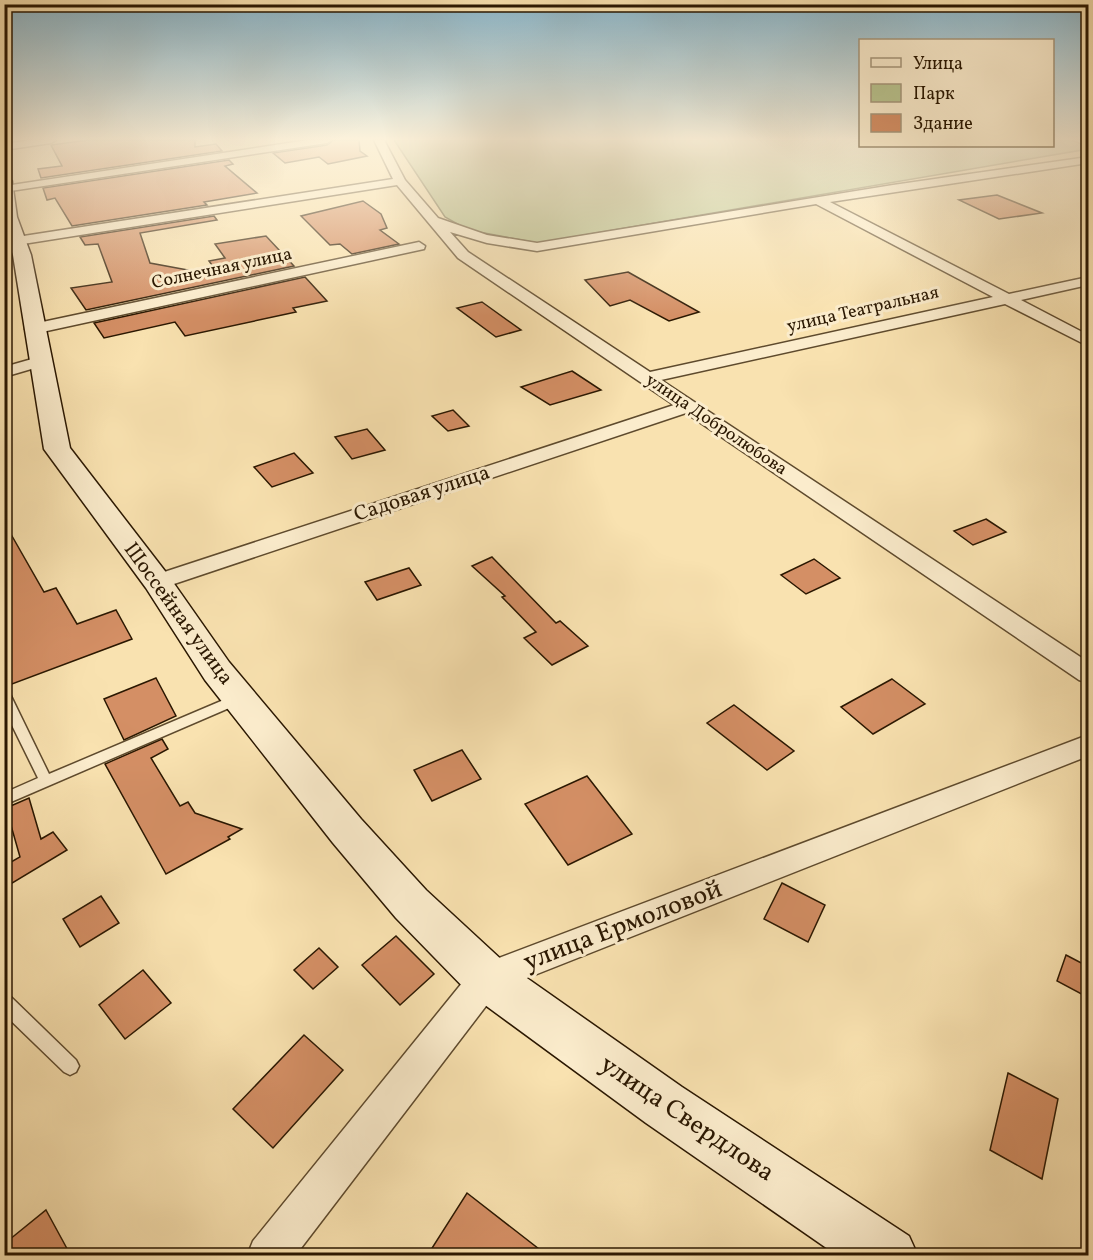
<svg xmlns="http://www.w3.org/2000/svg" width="1093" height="1260" font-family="Vollkorn,serif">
  <rect width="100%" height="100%" fill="#f9e2b0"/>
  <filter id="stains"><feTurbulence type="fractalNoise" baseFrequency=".00333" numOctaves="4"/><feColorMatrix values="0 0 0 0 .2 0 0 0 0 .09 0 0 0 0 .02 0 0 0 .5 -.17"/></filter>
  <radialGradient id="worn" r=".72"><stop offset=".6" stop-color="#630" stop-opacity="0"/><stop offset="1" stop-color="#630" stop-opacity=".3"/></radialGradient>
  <!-- green -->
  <polygon fill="#b9c48f" stroke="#726e48" stroke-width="1.5" points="394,140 860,140 860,146 1052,146 1053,140 1074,140 1088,144 1088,149 538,243 468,230 445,217"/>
  <!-- building -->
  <g fill="#d48f65" stroke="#2a1701" stroke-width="1.5">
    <polygon points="88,140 195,140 195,147 216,144 222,151 41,178 38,169 62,166 51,145"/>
    <polygon points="334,140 359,140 360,151 367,156 328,164 319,157 285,163 273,153 327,145"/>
    <polygon points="229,160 233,164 225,166 257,193 204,202 207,205 72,226 55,198 47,200 43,188"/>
    <polygon points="997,195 1042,213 999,219 959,200"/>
    <polygon points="363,201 381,214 387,228 380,230 399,244 352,254 340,244 330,245 301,216"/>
    <polygon points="214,216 217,220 140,233 150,263 220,276 209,261 225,258 215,244 266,236 294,266 86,310 71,288 112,282 98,244 85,245 80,237"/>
    <polygon points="628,272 699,312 669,321 630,300 610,306 585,280"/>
    <polygon points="305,277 327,301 293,308 296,312 185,336 175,322 104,338 94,323"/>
    <polygon points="482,302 521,330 496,337 457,308"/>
    <polygon points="572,371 601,390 550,405 521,387"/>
    <polygon points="453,410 469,426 448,431 432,416"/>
    <polygon points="367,429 385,450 352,459 335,437"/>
    <polygon points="294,453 313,473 272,487 254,467"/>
    <polygon points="986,519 1006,532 973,545 954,531"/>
    <polygon points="4,522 44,592 56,588 77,624 116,610 132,639 4,687"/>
    <polygon points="492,557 556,623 560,621 588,646 552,665 524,638 536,632 502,597 505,596 472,566"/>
    <polygon points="814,559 840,578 806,594 781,575"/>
    <polygon points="409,568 421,585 377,600 365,582"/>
    <polygon points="156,678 176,716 124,740 104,699"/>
    <polygon points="892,679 925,704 873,734 841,707"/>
    <polygon points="734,705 794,751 767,770 707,723"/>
    <polygon points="162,739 168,749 151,758 180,806 188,802 195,813 242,829 228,837 230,839 166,874 105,764"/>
    <polygon points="462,750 481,779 432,801 414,770"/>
    <polygon points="587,776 632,834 568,865 525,804"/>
    <polygon points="29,798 41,839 53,832 67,850 4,888 4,866 20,857 6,808"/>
    <polygon points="782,883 825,905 808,942 764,919"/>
    <polygon points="101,896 119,923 80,947 63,919"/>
    <polygon points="396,936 434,974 400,1005 362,965"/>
    <polygon points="319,948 338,967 313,989 294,970"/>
    <polygon points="1066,955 1089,967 1089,998 1057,981"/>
    <polygon points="143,970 171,1003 125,1039 99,1005"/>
    <polygon points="304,1035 343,1070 273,1148 233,1109"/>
    <polygon points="1008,1073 1058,1099 1042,1179 990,1150"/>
    <polygon points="467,1193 548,1256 427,1256"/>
    <polygon points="46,1210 71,1256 4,1256 4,1244"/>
  </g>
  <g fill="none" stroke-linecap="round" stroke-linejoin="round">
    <!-- service casing -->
    <g stroke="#5e4a2d" stroke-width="3">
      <g id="service">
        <polygon points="4,689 10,694 49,774 233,696 243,696 244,699 243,702 4,805 4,793 38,778 4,709"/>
        <polygon points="4,994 10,996 76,1060 79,1066 76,1072 70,1075 64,1072 4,1014"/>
      </g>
    </g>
    <!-- minor casing -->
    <g stroke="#5e4a2d" stroke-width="3">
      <g id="minor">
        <polygon points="32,140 56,140 51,143 4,150 4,144"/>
        <polygon points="308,140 332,140 327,143 4,192 5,186"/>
        <path d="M 374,140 L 384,140 L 405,180 L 438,218 L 487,235 L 537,243 L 893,185 L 1088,157 L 1088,163 L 830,202 L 1009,294 L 1088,277 L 1088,285 L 1021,300 L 1088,335 L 1088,346 L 1005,304 L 661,380 L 1088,662 L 1088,683 L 1079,680 L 686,413 L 165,587 L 157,589 L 149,587 L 146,582 L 149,577 L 674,405 L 458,258 L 397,185 L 4,247 L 4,239 L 393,179 ZM 816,204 L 993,297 L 650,372 L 468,252 L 450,232 L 487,243 L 537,251 Z"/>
        <polygon points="1074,140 1088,140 1088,146"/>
        <polygon points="419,242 425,246 424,249 33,334 25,329 33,324"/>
        <polygon points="39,357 45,359 47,362 45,365 4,377 4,367"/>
        <polygon points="1088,735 1088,756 499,989 295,1256 247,1256 253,1241 475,967"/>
      </g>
    </g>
    <!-- secondary casing -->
    <g stroke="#2a1701" stroke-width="3">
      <polygon id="secondary" points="4,177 12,181 17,217 31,255 70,448 168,575 229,662 361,819 426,890 504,962 682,1087 909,1236 918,1256 838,1256 646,1123 470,994 396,918 333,843 205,680 146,588 44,449 13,255 4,229"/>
    </g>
    <!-- service -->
    <use href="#service" fill="#fbeccc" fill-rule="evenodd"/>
    <!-- minor -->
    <use href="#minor" fill="#fbeccc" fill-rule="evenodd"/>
    <!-- secondary -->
    <use href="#secondary" fill="#fbeccc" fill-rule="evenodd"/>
  </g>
  <!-- sky -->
  <linearGradient id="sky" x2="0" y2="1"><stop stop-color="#8ab8ce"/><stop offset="0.44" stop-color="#fcf2db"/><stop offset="1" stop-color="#fcf2db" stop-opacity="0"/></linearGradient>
  <rect width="1093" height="316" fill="url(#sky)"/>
  <g text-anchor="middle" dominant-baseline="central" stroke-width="6" stroke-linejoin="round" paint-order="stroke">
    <!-- far-street labels -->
    <g font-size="18" fill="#2a1701" stroke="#fbeccc">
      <text transform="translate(222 269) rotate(-12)">Солнечная улица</text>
      <text transform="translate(863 310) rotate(-13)">улица Театральная</text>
      <text transform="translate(716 425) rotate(34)">улица Добролюбова</text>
    </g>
    <!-- street labels -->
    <g font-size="21" fill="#2a1701" stroke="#fbeccc">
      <text transform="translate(422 494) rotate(-18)">Садовая улица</text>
      <text transform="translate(178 614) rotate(54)">Шоссейная улица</text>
    </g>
    <!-- near-street labels -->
    <g font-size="26" fill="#2a1701" stroke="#fbeccc">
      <text transform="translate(623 926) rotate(-21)">улица Ермоловой</text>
      <text transform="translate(687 1119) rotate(34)">улица Свердлова</text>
    </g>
  </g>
  <!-- margin -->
  <rect width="1093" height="1260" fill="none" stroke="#f9e2b0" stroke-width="24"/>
  <rect x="6" y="6" width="1081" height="1248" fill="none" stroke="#2a1701" stroke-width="3"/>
  <rect x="12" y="12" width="1069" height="1236" fill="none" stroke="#2a1701" stroke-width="1.5"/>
  <!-- legend -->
  <rect x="859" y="39" width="195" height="108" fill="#fbeccc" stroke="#a7977b" stroke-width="1.5"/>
  <rect x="871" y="58" width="30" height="9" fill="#fbeccc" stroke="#a7977b" stroke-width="1.5"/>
  <text x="913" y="69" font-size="18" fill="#2a1701">Улица</text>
  <rect x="871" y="84" width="30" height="18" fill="#b9c48f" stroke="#a7977b" stroke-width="1.5"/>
  <text x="913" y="99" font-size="18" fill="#2a1701">Парк</text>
  <rect x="871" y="114" width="30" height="18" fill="#d48f65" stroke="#a7977b" stroke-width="1.5"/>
  <text x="913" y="129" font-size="18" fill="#2a1701">Здание</text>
  <rect width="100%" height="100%" filter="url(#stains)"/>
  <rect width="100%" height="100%" fill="url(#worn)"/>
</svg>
